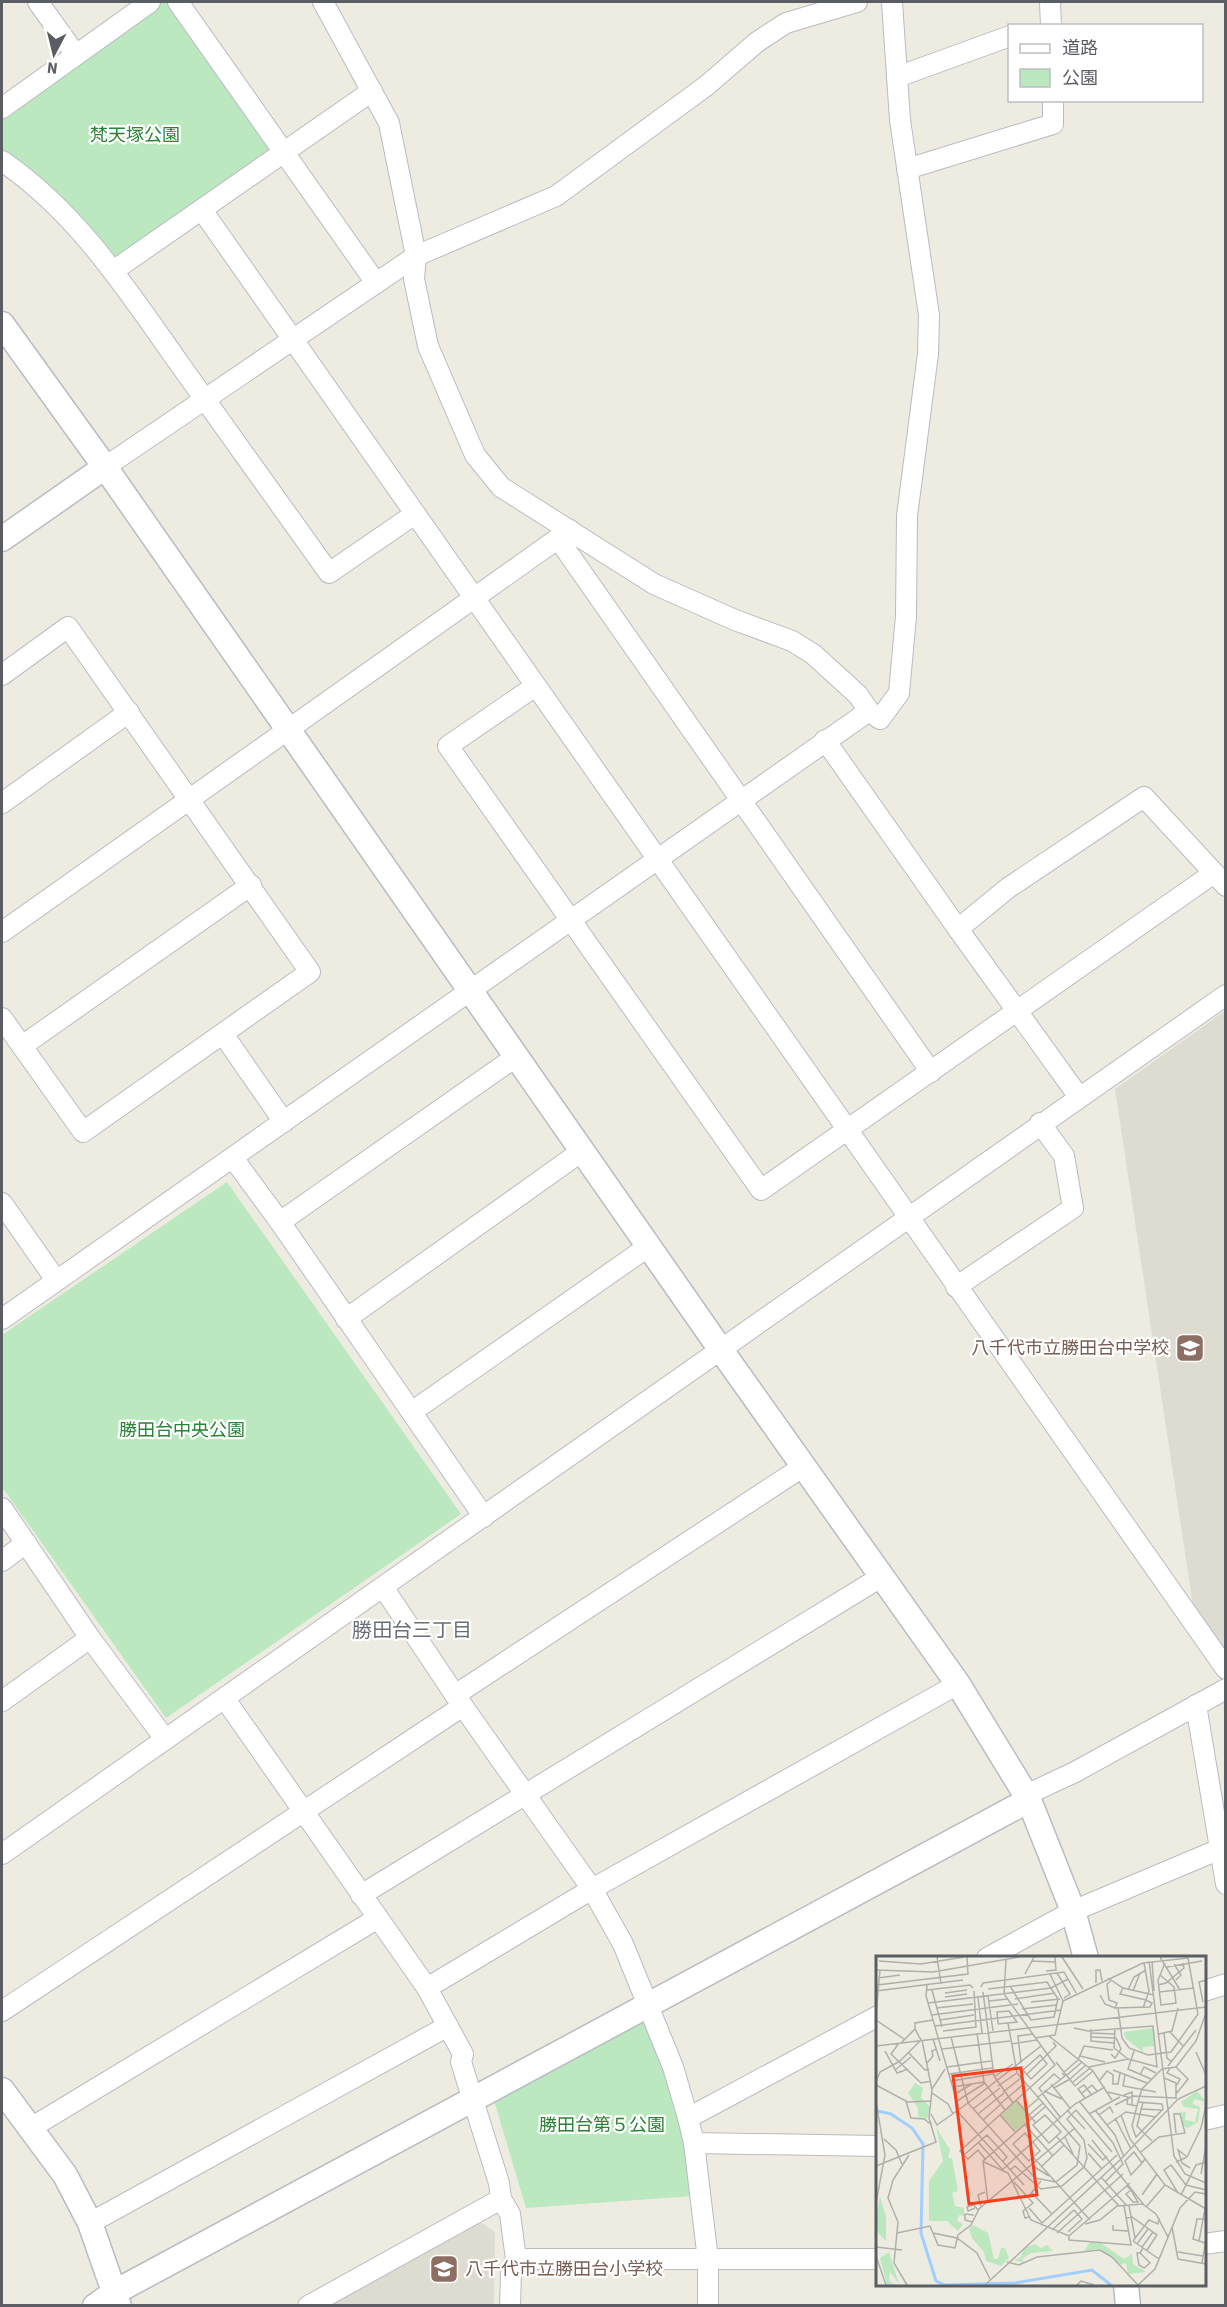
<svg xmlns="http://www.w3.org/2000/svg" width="1227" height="2307" font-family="'Source Sans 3','Noto Sans JP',sans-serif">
  <rect width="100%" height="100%" fill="#eeece1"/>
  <!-- education -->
  <g fill="#dedbd0">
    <polygon points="1225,1011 1225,1653 1193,1606 1115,1089"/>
    <polygon points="480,2222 495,2232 494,2305 327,2306"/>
  </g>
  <!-- green -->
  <g fill="#bbe8be">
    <polygon points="163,2 169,2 273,152 113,263 2,154 2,114"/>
    <polygon points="227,1182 461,1514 166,1718 2,1487 2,1335"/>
    <polygon points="646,2010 684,2120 693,2196 526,2208 493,2097"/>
  </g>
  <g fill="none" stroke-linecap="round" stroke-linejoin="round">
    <!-- minor casing -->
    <g stroke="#b9bbc2" stroke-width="22">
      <g id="minor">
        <polyline points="38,2 76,55"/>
        <polyline points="178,2 376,283"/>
        <polyline points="323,2 389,123 416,256 414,279 428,346 475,455 501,487 654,584 735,620 792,641 813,654 858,695 869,711 880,719 899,693 906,616 907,516 928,354 929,315 900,120 892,2"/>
        <polyline points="1050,2 1051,26"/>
        <polyline points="897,77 1010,36"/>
        <polyline points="2,108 150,2"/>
        <path d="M 2,161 C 78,213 128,291 181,366 C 230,435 280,504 329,573 L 415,514"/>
        <polyline points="907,169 1053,124 1053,100"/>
        <polyline points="202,210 1226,1669"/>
        <polyline points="113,271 372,91"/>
        <polyline points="105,467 416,256 556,196 706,86 757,42 786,23 857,2"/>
        <polyline points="559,540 931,1072"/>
        <polyline points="2,675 68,627 310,972 83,1132 2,1018"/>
        <polyline points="534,687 448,746 761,1190 1214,873"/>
        <polyline points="825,740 958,929 1008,888 1144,797 1226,886"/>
        <polyline points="2,803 129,712"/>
        <polyline points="958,929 1079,1097"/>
        <polyline points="2,932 570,530"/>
        <polyline points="223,1034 284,1122"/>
        <polyline points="22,1046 251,885"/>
        <polyline points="233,1158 280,1222 484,1517"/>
        <polyline points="2,1203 56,1280"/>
        <polyline points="280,1222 517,1056"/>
        <polyline points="956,1287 1073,1208 1064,1156 1040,1123"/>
        <polyline points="2,1319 869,711"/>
        <polyline points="346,1319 582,1151"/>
        <polyline points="413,1411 649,1246"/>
        <polyline points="2,1508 90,1638 165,1739"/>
        <polyline points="2,1561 26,1543"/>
        <polyline points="383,1587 455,1695 592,1889 623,1944 673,2067 688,2118 694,2143 708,2260 708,2306"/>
        <polyline points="455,1695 804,1466"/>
        <polyline points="225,1699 427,1988 463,2054 461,2062 499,2183 501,2199 510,2214 516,2259 511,2273 510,2306"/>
        <polyline points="2,1701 90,1638"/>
        <polyline points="1196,1705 1226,1884"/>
        <polyline points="1026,1795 1075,1772 1226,1689"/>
        <polyline points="2,1854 1226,995"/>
        <polyline points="361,1895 881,1577"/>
        <polyline points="987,1958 1073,1911 1220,1849"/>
        <polyline points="427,1988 592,1889 958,1684"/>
        <polyline points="1204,1991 1226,1984"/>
        <polyline points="2,2011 463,1706"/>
        <polyline points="688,2118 878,2016"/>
        <polyline points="1204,2120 1226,2115"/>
        <polyline points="29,2129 378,1918"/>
        <polyline points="694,2143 878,2146"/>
        <polyline points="90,2223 448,2026"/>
        <polyline points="1204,2244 1226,2241"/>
        <polyline points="516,2259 878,2259"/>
        <polyline points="308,2306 501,2199"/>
      </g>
    </g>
    <!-- tertiary casing -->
    <g stroke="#b9bbc2" stroke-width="27">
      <g id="tertiary">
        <polyline points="2,324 105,467 721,1350 958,1684 1029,1800 1073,1911 1086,1958"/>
        <polyline points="2,539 105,467"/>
        <polyline points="2,2090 65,2175 90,2223 119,2306"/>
        <polyline points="1126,2284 1128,2306"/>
        <polyline points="95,2306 115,2292 1029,1800"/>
      </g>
    </g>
    <!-- minor -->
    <use href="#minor" stroke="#fff" stroke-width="20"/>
    <!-- tertiary -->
    <use href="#tertiary" stroke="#fff" stroke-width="24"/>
  </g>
  <!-- icons -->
  <defs>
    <g id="school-square" transform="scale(1.5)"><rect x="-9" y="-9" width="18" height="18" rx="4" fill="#8d6e63" stroke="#fff"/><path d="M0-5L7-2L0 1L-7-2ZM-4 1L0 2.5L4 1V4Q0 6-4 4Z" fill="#fff"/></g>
  </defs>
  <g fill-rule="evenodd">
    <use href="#school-square" x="1190" y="1348"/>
    <use href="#school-square" x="444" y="2269"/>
  </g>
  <g text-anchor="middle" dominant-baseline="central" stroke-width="4.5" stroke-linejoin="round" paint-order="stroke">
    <!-- park labels -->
    <g font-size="18" fill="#2c8236" stroke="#fff">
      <text x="135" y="135">梵天塚公園</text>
      <text x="182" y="1430">勝田台中央公園</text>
      <text x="602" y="2125">勝田台第５公園</text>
    </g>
    <!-- education labels -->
    <g font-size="18" fill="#785e54" stroke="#fff" text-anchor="end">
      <text x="1169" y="1348">八千代市立勝田台中学校</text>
      <text x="465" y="2269" text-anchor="start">八千代市立勝田台小学校</text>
    </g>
    <!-- neighbourhood labels -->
    <g font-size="20" fill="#6a6f76" stroke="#fff">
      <text x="412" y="1631">勝田台三丁目</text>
    </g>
  </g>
  <!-- overview -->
  <g transform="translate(876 1956)">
    <rect width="330" height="330" fill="#eeece1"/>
    <path d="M 277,72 L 279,90 L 267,91 L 267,96 L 249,82 L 248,76 ZM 39,127 L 47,132 L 45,142 L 54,151 L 51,163 L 42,161 L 42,152 L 32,137 ZM 321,135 L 330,146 L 318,143 L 317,148 L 324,151 L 322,166 L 312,172 L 306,169 L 305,158 L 295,157 L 310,156 L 309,164 L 319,166 L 322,153 L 308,151 L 305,146 ZM 140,145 L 155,162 L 140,175 L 125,159 ZM 60,171 L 74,194 L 72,202 L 76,202 L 82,235 L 76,237 L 79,250 L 88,252 L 88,260 L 83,259 L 81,265 L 87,268 L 82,275 L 71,265 L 53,265 L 53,225 L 67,205 ZM 4,240 L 10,261 L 10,285 L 2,277 L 0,264 ZM 97,269 L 112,277 L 118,303 L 122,303 L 125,292 L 129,292 L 133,302 L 125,310 L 110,305 L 108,296 L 96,282 L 93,273 ZM 214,286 L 225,287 L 248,303 L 256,298 L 257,308 L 270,316 L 252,318 L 250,307 L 245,309 L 224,293 L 208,295 ZM 160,288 L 164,292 L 171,289 L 177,295 L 155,297 L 146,303 L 148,307 L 138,304 L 145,301 L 148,292 ZM 13,296 L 23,328 L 14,316 L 13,325 L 20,329 L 11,329 L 4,302 Z" fill="#bbe8be"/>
    <path fill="none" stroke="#a0cfff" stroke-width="3" d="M 2,155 L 15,158 L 36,172 L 47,188 L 45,277 L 60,325 L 69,329 L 139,327 L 216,314 L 235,329"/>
    <path fill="none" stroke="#afafab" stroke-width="1.5" d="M 61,1 L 65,28M 186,1 L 207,33M 284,1 L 304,34M 3,5 L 45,8 L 88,1M 156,5 L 179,6M 273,5 L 298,200 L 309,218 L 330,227M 276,5 L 278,35M 298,8 L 305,19 L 300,24M 291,11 L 326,5M 0,14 L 57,16 L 143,1M 170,15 L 180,14 L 179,1M 181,17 L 194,38 L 188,42M 149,18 L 158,1M 284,19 L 298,31 L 300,47 L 285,49 L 282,24 L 289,7M 2,22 L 24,19M 232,22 L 247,32 L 278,39M 235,25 L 231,28 L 233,44 L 241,47 L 239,52M 220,27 L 220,14 L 224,14 L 226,25M 1,29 L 92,18 L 91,1M 51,29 L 50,40 L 83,153M 282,29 L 290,27 L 308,12 L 307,7M 105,31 L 107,27 L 188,16 L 200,37M 112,33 L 171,26 L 182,43 L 178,61 L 155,64 L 134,30M 51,34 L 94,29 L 97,32M 56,34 L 66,71M 252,34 L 258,21 L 270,14M 0,35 L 87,24M 257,35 L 264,17M 107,36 L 118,120 L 137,147M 283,36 L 318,32M 69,37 L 91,34M 224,39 L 229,48 L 239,52 L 274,51 L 276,47 L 270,44 L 244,38 L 247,32M 112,40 L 117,75M 69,41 L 91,38M 102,41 L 106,77M 139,43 L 179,37M 113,45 L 132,43M 187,45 L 267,7 L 312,2 L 322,58 L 295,96 L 272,99 L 253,92 L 246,82 L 242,52M 155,46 L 184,43M 327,46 L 323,26 L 330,24M 52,47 L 175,32 L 192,23M 60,52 L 97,48M 267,52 L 273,35 L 268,7M 146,53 L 180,49M 133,55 L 141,66 L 122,68 L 121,56 ZM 0,59 L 4,14M 56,59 L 142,48M 0,64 L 28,83M 64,64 L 98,59M 59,70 L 185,54M 198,72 L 212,75 L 277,70 L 281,111M 39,73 L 39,67 L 57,64M 215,73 L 215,85 L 238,87M 239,73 L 238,92 L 252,103M 67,75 L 100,71 L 98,35M 294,76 L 307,90M 101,77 L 108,126 L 129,154M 215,77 L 239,78M 288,77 L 291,102 L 296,106M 283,78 L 296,75 L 302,52M 173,80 L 217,115 L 236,144M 75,81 L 92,147 L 159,222 L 180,226 L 201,209 L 204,190 L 141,117 L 132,67M 214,81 L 240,82 L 245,93 L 239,102 L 235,98M 159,82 L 179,79 L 187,45 L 174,18M 57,83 L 64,105M 23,87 L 15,98 L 45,127 L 55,125M 25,87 L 39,73 L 45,84M 135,88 L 161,84M 0,90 L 330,51M 66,93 L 134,85M 9,95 L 21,117 L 32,113M 258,95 L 252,113 L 275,123M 320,96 L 330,119M 33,97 L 49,114 L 53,113M 164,99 L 171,108 L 155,123 L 147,114 ZM 204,100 L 229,106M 202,104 L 208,90 L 237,94M 24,105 L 44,85M 180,106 L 199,130 L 217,115M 51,107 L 57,100 L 56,95 L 61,93M 145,107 L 142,80 L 157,78M 292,110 L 320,74M 71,111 L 115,105M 213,111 L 252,103 L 282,111M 300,111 L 312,123 L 300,138M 294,112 L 291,117 L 304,123 L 301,129M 19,114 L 35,101M 237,114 L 271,127M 188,116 L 202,104M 73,118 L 116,112M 150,119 L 180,90 L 177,86M 191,119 L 206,106M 249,119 L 247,130 L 280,136M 264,119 L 268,111 L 280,117M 118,121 L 137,108M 194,123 L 210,109M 224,124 L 231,115 L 237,119 L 237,128 L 242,128 L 244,117M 75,125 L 117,118M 0,126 L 4,116 L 24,105M 197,126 L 214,112M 175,128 L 194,152M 0,129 L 30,145 L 35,162 L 48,163 L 56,169M 122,130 L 141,117M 77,131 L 108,126M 178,132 L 194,123M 56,133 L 69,113M 168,135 L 186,143M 127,136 L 145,122M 166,136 L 163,132 L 178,118 L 184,123M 232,136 L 252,141 L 251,148 L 261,150M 56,137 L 72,148 L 77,158M 166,137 L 184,161M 206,137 L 216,129 L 221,135M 79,138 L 96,128M 248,139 L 256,136 L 256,149M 162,141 L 189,120 L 186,117M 209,142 L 202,133 L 208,129 L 215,138M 140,144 L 160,167M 81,145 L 109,127M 203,145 L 237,187 L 247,208 L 229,226M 0,146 L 9,199 L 0,247M 30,146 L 55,145M 262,146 L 256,170 L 260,181 L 287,153 L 286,148 L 262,146 L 266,133 L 286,113 L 300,111 L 320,85 L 330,57M 267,146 L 261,170 L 276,185M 92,147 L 165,90M 124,148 L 149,127M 239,149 L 257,140 L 300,142 L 300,127 L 288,122M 97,153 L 124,132M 265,153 L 285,154M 149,154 L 163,142M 191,154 L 209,173M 219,154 L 239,179 L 248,201M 81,155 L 148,229M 55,158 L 61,169 L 92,147M 102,158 L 128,137M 213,158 L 244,141M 124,159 L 140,177M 153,159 L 167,147M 169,159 L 185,176 L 173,187 L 157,169 ZM 223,159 L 234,151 L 237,157M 245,159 L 254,183 L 289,229 L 330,253M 239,162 L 255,193M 107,164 L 124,149M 149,169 L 177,200M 231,169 L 250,156 L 280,161M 149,177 L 164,195 L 153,205 L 137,188 ZM 180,180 L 243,250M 189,181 L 197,198M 8,183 L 20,194 L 26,208M 216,184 L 268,249 L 280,258 L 292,281M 102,186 L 126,213M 212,188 L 227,204 L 231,200M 265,196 L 283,181 L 309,177 L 304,158 L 298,158 L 300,177M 212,197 L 226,213M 88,199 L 111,179 L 131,201 L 127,205M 310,200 L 302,194 L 306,207 L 314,212M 157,201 L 214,264M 110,204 L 102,194 L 92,203 L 84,195 L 179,109 L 128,38 L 130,4M 108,206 L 132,217 L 155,264 L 193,280 L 254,227M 300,206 L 311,201 L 325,172 L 330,149M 266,207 L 258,196 L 249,205 L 255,219 L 266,207 L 269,203M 0,210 L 60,186 L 53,162 L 56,134 L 46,84M 157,210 L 173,220M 166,210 L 188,189M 126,214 L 199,148 L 229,131M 134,214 L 139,210 L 165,233 L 186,230 L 208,211 L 211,202 L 208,184 L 191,163 L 200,154 L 236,196M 325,218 L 330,190M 225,221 L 251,250M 138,226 L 157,247 L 147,255 L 149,262 L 153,261M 251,230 L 255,234 L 262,246 L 257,246 L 250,238 L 255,234M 156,237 L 176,258M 302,237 L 288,214 L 295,209 L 310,229 L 330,234M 266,239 L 281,218M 305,239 L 320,209 L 330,206M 152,241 L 165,225M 112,246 L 107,205 L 170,150M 253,250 L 259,282M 105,251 L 102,239 L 109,236M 270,251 L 289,229M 99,252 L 92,255 L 91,251 L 98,249 L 102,254M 153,252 L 166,267M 329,253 L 323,285 L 329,287M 250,262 L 256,261 L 281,279 L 271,294M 96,266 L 89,264 L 89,258 L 98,259M 166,267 L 241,199M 209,268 L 224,264 L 241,250 L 267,248M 237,269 L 237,274 L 252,275M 296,271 L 302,303 L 330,308M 176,274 L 198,254 L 206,263 L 192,276M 21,277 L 54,270 L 57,277 L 81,282 L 101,297 L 114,323M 57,277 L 62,289 L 79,292 L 82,279 L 95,269 L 103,253 L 199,172M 181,277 L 247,218M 193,280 L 193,284 L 255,289 L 248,250M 257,285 L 273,264 L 282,268 L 283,262M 257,285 L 283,303M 323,285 L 317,283 L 321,263 L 330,263M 261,288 L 272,273M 0,291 L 26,294M 266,291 L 277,276M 302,296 L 327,300M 264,297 L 261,297 L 263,309 L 268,312 L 274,307 L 264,297 L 267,292M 0,300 L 10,329M 131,306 L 143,309 L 161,301 L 224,294 L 236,301 L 262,329M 326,307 L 330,283M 31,329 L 18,307 L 22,266 L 12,242 L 17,224 L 33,199M 109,329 L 244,204 L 302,143 L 330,130M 201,329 L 205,325 L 218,329M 262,329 L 279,313 L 304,252 L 319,236 L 330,238"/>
    <path fill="#f83e1d" fill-opacity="0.15" stroke="#f83e1d" stroke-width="3" d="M 145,112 L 161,239 L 93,248 L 77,120 Z"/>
    <rect width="330" height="330" fill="none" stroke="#5a5d64" stroke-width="3"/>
  </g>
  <!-- border -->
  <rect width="1227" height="2307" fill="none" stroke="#5a5d64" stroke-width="6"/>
  <!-- legend -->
  <rect x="1008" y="24" width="195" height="78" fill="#ffffff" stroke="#bdbec1" stroke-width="1.5"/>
  <rect x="1020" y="44" width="30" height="9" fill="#ffffff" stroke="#bdbec1" stroke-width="1.5"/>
  <text x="1062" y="54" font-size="18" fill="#5a5d64">道路</text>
  <rect x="1020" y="69" width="30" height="18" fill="#bbe8be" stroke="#bdbec1" stroke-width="1.5"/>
  <text x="1062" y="84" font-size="18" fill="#5a5d64">公園</text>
  <!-- north arrow -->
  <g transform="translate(54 54) rotate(187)" stroke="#ffffff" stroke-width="4.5" paint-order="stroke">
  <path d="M0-4.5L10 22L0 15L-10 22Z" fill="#5a5d64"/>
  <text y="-9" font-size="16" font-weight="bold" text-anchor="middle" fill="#5a5d64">N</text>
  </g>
</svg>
